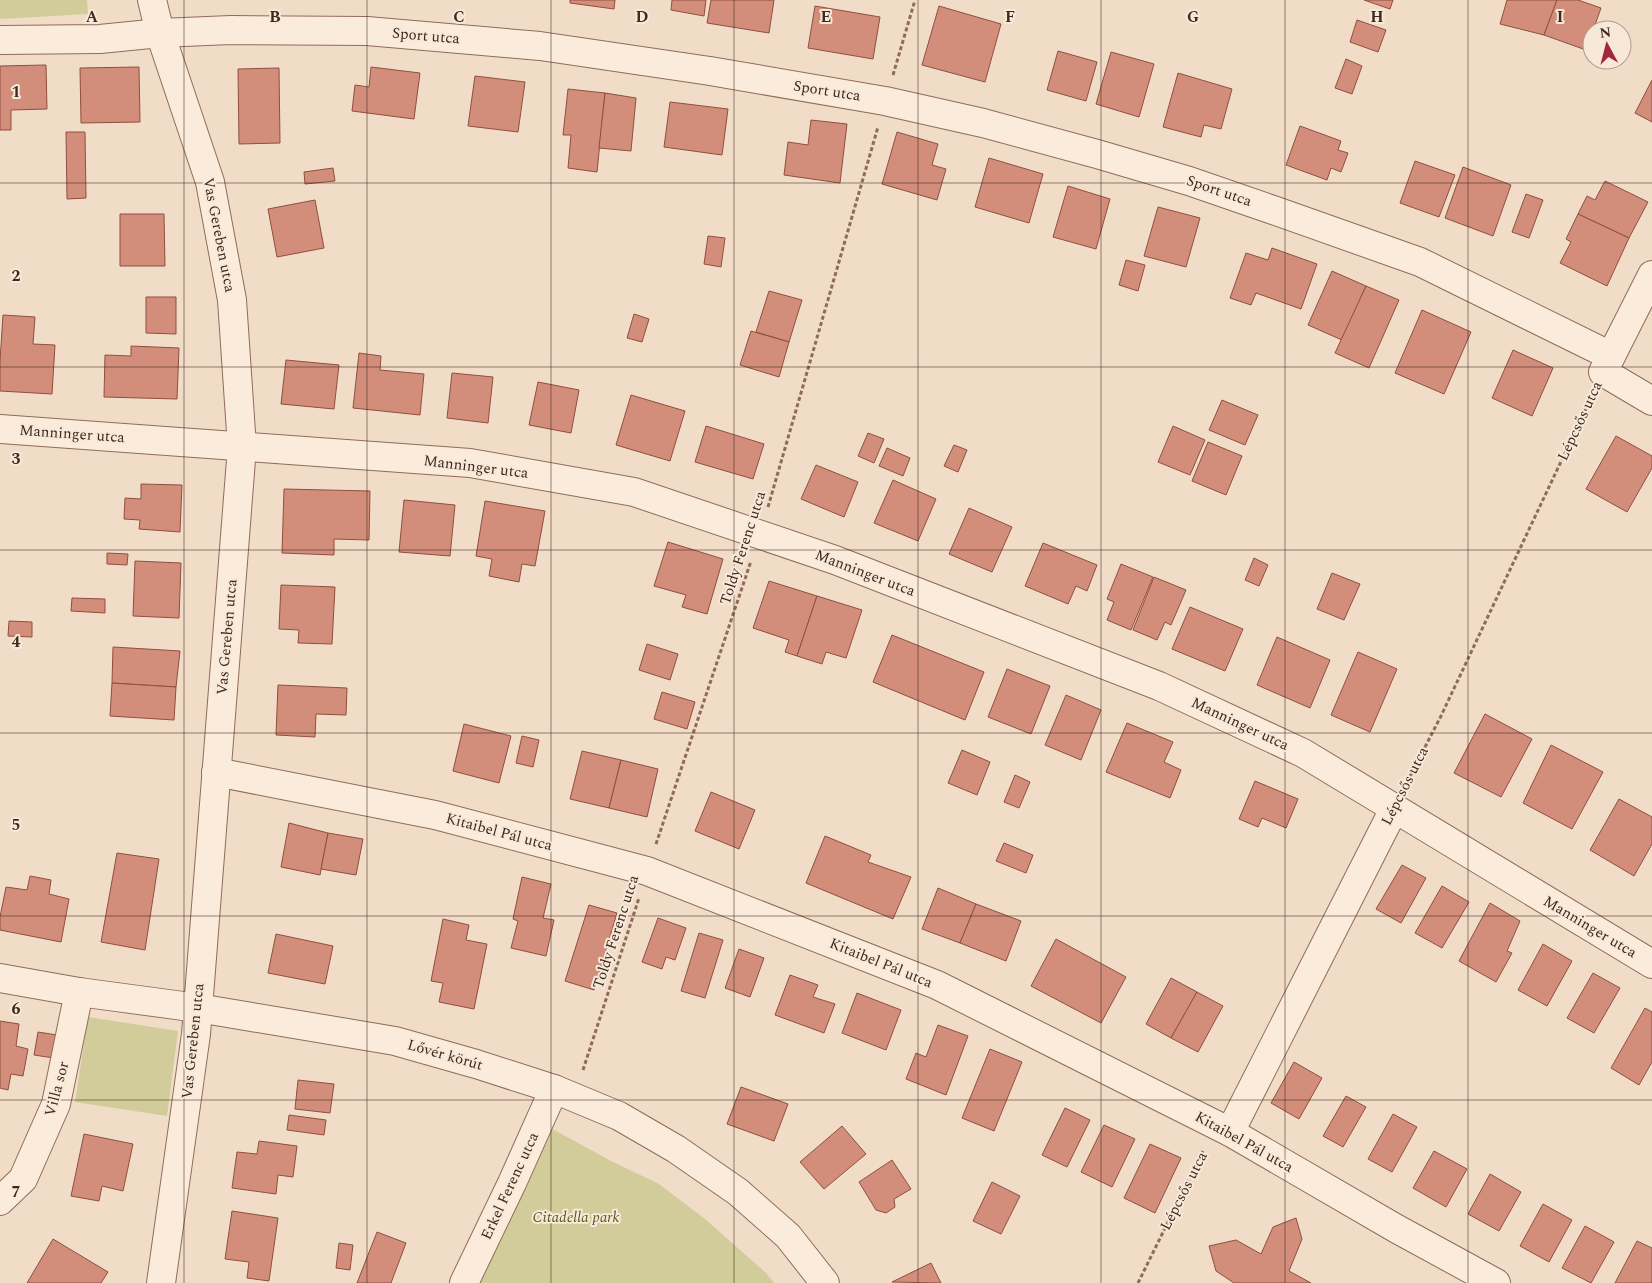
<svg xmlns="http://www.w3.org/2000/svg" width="1652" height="1283" font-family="Spectral,serif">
  <rect width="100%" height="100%" fill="#f1dcc7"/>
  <!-- green -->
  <g fill="#d1cc99">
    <polygon points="0,0 87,0 88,14 0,19"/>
    <polygon points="88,1017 178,1031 167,1116 75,1102"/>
    <polygon points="547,1126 611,1161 659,1184 705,1219 766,1273 774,1283 465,1283"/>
  </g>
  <!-- building -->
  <g fill="#d28e7a" stroke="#8f4f3f">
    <polygon points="570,0 615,0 614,9 570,3"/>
    <polygon points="672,0 706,0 704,16 671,10"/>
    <polygon points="711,0 774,0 769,33 707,23"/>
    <polygon points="1364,0 1393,0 1390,9"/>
    <polygon points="1507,0 1557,0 1544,35 1500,24"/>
    <polygon points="1557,0 1578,0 1601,8 1586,50 1544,35"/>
    <polygon points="815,6 880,17 873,59 808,48"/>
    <polygon points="939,6 1001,24 985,82 922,65"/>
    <polygon points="1357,20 1386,30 1378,52 1350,42"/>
    <polygon points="1058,51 1097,62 1086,101 1047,90"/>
    <polygon points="1111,52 1154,64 1139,117 1096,104"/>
    <polygon points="1346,59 1362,66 1352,94 1335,88"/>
    <polygon points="46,65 47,109 11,110 11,130 0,130 0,66"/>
    <polygon points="139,67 140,122 81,123 80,68"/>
    <polygon points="371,67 420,73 414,119 352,111 355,85 369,87"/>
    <polygon points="279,68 280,143 239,144 238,69"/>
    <polygon points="1178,73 1232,89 1221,129 1204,125 1201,137 1163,127"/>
    <polygon points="475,76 525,82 518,132 468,126"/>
    <polygon points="1652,80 1652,122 1635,113"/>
    <polygon points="568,89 605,93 597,172 568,168 571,135 563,135"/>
    <polygon points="605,93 636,98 631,151 599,148"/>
    <polygon points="670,102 728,109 722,155 664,147"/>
    <polygon points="811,120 847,124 840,183 784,175 788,142 808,145"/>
    <polygon points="1300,126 1341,141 1338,150 1348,153 1341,172 1331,168 1327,180 1286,165"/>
    <polygon points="66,132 85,132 86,198 67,199"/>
    <polygon points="897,132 938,144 932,165 946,169 937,200 882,184"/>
    <polygon points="989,158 1043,174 1029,223 975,207"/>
    <polygon points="1415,161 1455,175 1439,217 1400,203"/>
    <polygon points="1463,167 1511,185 1493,236 1445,218"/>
    <polygon points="333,168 335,181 305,184 304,172"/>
    <polygon points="1605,181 1648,202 1629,238 1578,214 1587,196 1595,200"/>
    <polygon points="1068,186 1110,199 1096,249 1053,237"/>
    <polygon points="1526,194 1543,200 1529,238 1512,232"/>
    <polygon points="315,200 324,248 277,257 268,209"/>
    <polygon points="1158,207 1200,218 1186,267 1144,256"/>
    <polygon points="120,214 164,214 165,266 120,266"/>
    <polygon points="1578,214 1629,238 1607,286 1560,263 1571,242 1566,239"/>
    <polygon points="708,236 725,238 721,267 704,264"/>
    <polygon points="1272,248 1317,264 1301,309 1256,293 1251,305 1230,298 1246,253 1268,260"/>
    <polygon points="1126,260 1145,265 1138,291 1119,285"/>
    <polygon points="1332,271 1366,286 1342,340 1308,325"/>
    <polygon points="1366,286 1399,300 1369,368 1335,353"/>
    <polygon points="769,291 802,300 789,342 756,332"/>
    <polygon points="146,297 176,297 176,334 146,333"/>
    <polygon points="1422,310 1471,332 1444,394 1395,373"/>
    <polygon points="634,314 649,319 642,342 627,338"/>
    <polygon points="3,315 35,317 33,344 55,345 52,394 0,391 0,361"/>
    <polygon points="751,331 789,342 779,377 740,365"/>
    <polygon points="131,346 179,348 177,399 104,397 105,355 131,356"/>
    <polygon points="1513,350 1553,368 1532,416 1492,398"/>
    <polygon points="359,353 381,356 380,370 424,374 420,415 353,408"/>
    <polygon points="286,360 339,365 334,409 281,404"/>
    <polygon points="452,373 493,377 488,423 447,418"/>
    <polygon points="538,382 579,390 571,433 529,425"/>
    <polygon points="631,395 685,411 670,461 616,445"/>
    <polygon points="1222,400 1258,415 1245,445 1209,430"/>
    <polygon points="706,426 764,444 753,479 695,462"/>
    <polygon points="1173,426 1205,440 1190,475 1158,462"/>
    <polygon points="868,433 884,439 874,463 858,456"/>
    <polygon points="1616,436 1652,456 1652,468 1627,512 1586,489"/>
    <polygon points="1208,442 1242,456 1226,495 1192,481"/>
    <polygon points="954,445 967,450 958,472 944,466"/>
    <polygon points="887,448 910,458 903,476 879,466"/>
    <polygon points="816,465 858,482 844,517 801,499"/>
    <polygon points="893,480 936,499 918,541 874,523"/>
    <polygon points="141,484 182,485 180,532 139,529 140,520 124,519 125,498 141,499"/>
    <polygon points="284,489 370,491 369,540 334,539 334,555 282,553"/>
    <polygon points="404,500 455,505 450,556 399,552"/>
    <polygon points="485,501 545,511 535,566 522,564 519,582 489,576 492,559 476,556"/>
    <polygon points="969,508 1012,527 992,572 949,554"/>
    <polygon points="668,542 723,559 707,614 682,607 686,595 654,586"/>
    <polygon points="1043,543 1097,565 1087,591 1076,586 1068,604 1025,586"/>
    <polygon points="107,553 128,554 127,565 107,564"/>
    <polygon points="1254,558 1268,565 1259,586 1245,580"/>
    <polygon points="135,561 181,563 179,618 133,616"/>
    <polygon points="1121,564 1153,577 1131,630 1107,620 1114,602 1107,599"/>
    <polygon points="1332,573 1360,584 1344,620 1317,609"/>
    <polygon points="1154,577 1186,590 1171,625 1165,622 1157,640 1133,630"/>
    <polygon points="769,581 817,596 797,656 785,652 789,640 753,628"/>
    <polygon points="281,585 335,587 332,644 298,643 299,630 279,629"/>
    <polygon points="817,596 862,610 846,658 826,652 822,664 797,656"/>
    <polygon points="72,598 105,599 105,613 71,611"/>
    <polygon points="1190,607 1243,629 1225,671 1172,649"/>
    <polygon points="9,621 32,622 32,637 8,636"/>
    <polygon points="892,635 984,672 965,720 873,682"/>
    <polygon points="1277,637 1330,660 1310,708 1257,685"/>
    <polygon points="647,644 678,654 670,680 639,670"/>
    <polygon points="113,647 180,651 176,687 112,683"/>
    <polygon points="1358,652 1397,669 1370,732 1331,715"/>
    <polygon points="1007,669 1050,686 1031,734 988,717"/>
    <polygon points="112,683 176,687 174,720 110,716"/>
    <polygon points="278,685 347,688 346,715 316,714 315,737 276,735"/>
    <polygon points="662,692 695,702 687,729 654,719"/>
    <polygon points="1066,695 1101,710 1081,760 1045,745"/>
    <polygon points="1485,714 1532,739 1501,797 1454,773"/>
    <polygon points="1127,723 1173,742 1164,762 1181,770 1170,798 1106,772"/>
    <polygon points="464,724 511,736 499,783 453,771"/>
    <polygon points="522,736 539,740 533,767 516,763"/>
    <polygon points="1551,745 1603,772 1572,829 1523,803"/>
    <polygon points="962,750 990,762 977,795 948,783"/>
    <polygon points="582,751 621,760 609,808 570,799"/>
    <polygon points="621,760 658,769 647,817 609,808"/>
    <polygon points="1015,775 1030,782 1019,808 1004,802"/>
    <polygon points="1255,781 1298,799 1286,828 1262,818 1258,827 1239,819"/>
    <polygon points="711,792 755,810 739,849 695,831"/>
    <polygon points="1619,799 1652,817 1652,844 1634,876 1590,850"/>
    <polygon points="289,823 328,833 320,875 281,867"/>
    <polygon points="328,833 363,839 356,875 321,869"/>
    <polygon points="825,836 871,855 868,862 911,877 893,919 806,883"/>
    <polygon points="1004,843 1033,855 1026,873 996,861"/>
    <polygon points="117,853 159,859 145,950 101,942"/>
    <polygon points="1402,865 1426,878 1401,923 1376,909"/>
    <polygon points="30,876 51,880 49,894 69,899 61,942 0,930 0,917 6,887 27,890"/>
    <polygon points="522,877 551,884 543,918 554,920 546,956 511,948 518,921 513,919"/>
    <polygon points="1442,886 1469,902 1442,948 1415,933"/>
    <polygon points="938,888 976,904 960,943 922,929"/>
    <polygon points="1490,903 1520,921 1507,951 1512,953 1496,982 1459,961"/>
    <polygon points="976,904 1021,921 1006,961 960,943"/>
    <polygon points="589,905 617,913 594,990 565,981"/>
    <polygon points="658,918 686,928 675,960 666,957 662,969 642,962"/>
    <polygon points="443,919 469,925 466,940 487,944 474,1009 439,1002 443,983 431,981"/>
    <polygon points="699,933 723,940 705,998 681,991"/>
    <polygon points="276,934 333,946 325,984 268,973"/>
    <polygon points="1056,939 1126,977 1101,1023 1031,986"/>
    <polygon points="1543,944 1572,961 1547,1006 1518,990"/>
    <polygon points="739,949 764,958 750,997 725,988"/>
    <polygon points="1593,973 1620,988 1594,1033 1567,1018"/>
    <polygon points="790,975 818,985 813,997 835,1004 824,1033 775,1015"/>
    <polygon points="1171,978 1197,992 1171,1038 1146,1024"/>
    <polygon points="1197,992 1223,1006 1198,1052 1171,1038"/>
    <polygon points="857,993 901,1010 886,1050 842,1033"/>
    <polygon points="1645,1008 1652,1012 1652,1062 1639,1085 1611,1068"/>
    <polygon points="0,1021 19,1024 16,1046 28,1049 23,1076 11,1074 8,1090 0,1088"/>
    <polygon points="938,1025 968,1036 946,1095 906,1079 916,1053 926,1057"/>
    <polygon points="38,1032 57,1035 54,1058 34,1055"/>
    <polygon points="990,1049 1022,1062 994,1131 962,1118"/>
    <polygon points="1294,1062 1322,1078 1299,1119 1271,1103"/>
    <polygon points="298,1080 334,1084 330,1113 295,1109"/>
    <polygon points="741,1087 788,1104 774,1141 727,1124"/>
    <polygon points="1346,1096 1366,1107 1343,1147 1323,1136"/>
    <polygon points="1065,1108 1090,1120 1067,1167 1042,1155"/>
    <polygon points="1393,1114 1417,1127 1392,1172 1368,1159"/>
    <polygon points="289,1115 326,1120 324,1135 287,1130"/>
    <polygon points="1104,1125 1135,1139 1112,1187 1081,1172"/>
    <polygon points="842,1126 866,1154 824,1189 800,1162"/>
    <polygon points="84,1134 133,1144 123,1191 102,1186 99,1201 71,1196"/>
    <polygon points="259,1141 297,1146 293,1177 278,1175 276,1194 232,1188 237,1152 257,1154"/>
    <polygon points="1150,1144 1181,1158 1155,1213 1124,1198"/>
    <polygon points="1434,1151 1467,1169 1446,1207 1413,1188"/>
    <polygon points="892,1160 911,1189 894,1199 895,1207 886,1213 876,1210 859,1182"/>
    <polygon points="1490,1174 1521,1192 1499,1231 1468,1214"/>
    <polygon points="992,1182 1020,1196 1001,1234 973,1221"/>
    <polygon points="1543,1204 1572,1220 1549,1262 1520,1246"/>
    <polygon points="232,1211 278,1218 269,1281 247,1278 249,1262 225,1259"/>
    <polygon points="1296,1218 1302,1239 1289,1271 1311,1283 1234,1283 1216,1271 1209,1246 1236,1240 1261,1254 1273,1227"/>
    <polygon points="1585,1226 1614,1242 1591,1283 1562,1268"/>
    <polygon points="377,1232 406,1243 391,1283 357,1283"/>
    <polygon points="53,1239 108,1272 101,1283 27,1283"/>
    <polygon points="1637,1241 1652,1248 1652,1283 1615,1283"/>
    <polygon points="339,1243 353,1245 350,1270 336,1268"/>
    <polygon points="931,1263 941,1283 892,1282"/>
  </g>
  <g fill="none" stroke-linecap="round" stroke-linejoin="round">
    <!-- minor casing -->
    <g stroke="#8e6c5a" stroke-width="30">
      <g id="minor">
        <polyline points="152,0 160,33 210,182 232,300 242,447 196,1034 161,1283"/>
        <polyline points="0,40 100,39 160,33 231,30 367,31 540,46 710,71 885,101 983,123 1097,154 1189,181 1273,210 1420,262 1611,356"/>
        <polyline points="1652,275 1603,372 1652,401"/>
        <polyline points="0,429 470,463 634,492 835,560 1159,686 1303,753 1652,964"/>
        <polyline points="216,772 435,815 647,871 937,985 1230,1132 1397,1229 1496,1283"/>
        <polyline points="0,978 79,992 198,1008 395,1041 476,1064 554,1089 619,1116 676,1149 738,1192 788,1236 825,1283"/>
        <polyline points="1230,1132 1394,809"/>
        <polyline points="0,1201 23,1179 56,1104 79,992"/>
        <polyline points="464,1283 512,1183 554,1089"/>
      </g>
    </g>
    <!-- path -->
    <g stroke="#8e6c5a" stroke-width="3" stroke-dasharray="4 2.5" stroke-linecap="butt">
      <polyline points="893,75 915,0"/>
      <polyline points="768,507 878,127"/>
      <polyline points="1407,782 1441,716 1591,398"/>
      <polyline points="656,844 751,561"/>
      <polyline points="583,1070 639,898"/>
      <polyline points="1138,1283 1204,1149"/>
    </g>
    <!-- minor -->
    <use href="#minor" stroke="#fbebdb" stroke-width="28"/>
  </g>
  <!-- grid -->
  <path fill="none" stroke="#3e281f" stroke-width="1" stroke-opacity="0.55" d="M 184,0 L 184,1283M 367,0 L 367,1283M 551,0 L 551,1283M 734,0 L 734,1283M 918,0 L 918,1283M 1101,0 L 1101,1283M 1285,0 L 1285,1283M 1468,0 L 1468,1283M 0,183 L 1652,183M 0,367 L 1652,367M 0,550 L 1652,550M 0,733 L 1652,733M 0,916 L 1652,916M 0,1100 L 1652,1100"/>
  <g text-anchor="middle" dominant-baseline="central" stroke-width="4" stroke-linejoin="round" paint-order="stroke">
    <!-- street labels -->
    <g font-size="15" fill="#3e281f" stroke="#f8e8d7">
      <text transform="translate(426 36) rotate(5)">Sport utca</text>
      <text transform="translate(827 91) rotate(9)">Sport utca</text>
      <text transform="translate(1219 191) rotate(19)">Sport utca</text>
      <text transform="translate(219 235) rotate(79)">Vas Gereben utca</text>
      <text transform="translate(1580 421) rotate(-65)">Lépcsős utca</text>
      <text transform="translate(72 434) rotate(4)">Manninger utca</text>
      <text transform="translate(476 467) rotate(7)">Manninger utca</text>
      <text transform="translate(743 548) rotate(-72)">Toldy Ferenc utca</text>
      <text transform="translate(865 573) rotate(21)">Manninger utca</text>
      <text transform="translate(227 637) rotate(-85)">Vas Gereben utca</text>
      <text transform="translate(1240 724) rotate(25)">Manninger utca</text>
      <text transform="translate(1405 786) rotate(-63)">Lépcsős utca</text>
      <text transform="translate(499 832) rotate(15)">Kitaibel Pál utca</text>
      <text transform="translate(1590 927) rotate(31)">Manninger utca</text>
      <text transform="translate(616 932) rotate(-72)">Toldy Ferenc utca</text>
      <text transform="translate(881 963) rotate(22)">Kitaibel Pál utca</text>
      <text transform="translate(193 1041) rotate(-84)">Vas Gereben utca</text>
      <text transform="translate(445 1055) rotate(16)">Lővér körút</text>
      <text transform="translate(57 1089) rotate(-75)">Villa sor</text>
      <text transform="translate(1244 1142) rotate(29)">Kitaibel Pál utca</text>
      <text transform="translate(510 1186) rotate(-65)">Erkel Ferenc utca</text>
      <text transform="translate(1184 1191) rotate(-63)">Lépcsős utca</text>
    </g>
    <!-- park labels -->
    <g font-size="15" font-style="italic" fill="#585b24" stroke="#f8e8d7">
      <text x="576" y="1217">Citadella park</text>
    </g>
  </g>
  <g font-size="16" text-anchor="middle" font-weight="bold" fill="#3e281f" stroke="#f8e8d7" stroke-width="4" stroke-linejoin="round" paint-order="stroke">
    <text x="92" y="22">A</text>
    <text x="275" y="22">B</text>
    <text x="459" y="22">C</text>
    <text x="642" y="22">D</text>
    <text x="826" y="22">E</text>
    <text x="1010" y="22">F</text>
    <text x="1193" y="22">G</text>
    <text x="1377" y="22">H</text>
    <text x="1560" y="22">I</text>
    <text x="16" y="97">1</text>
    <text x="16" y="281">2</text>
    <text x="16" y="464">3</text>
    <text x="16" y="647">4</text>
    <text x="16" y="830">5</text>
    <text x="16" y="1014">6</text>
    <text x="16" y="1197">7</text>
  </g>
  <!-- north arrow -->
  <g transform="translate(1607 45) rotate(353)"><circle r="24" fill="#f8e8d7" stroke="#ae9b8d"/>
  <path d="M0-4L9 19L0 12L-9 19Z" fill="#a1263f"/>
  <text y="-8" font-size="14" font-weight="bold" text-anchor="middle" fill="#3e281f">N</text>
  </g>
</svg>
